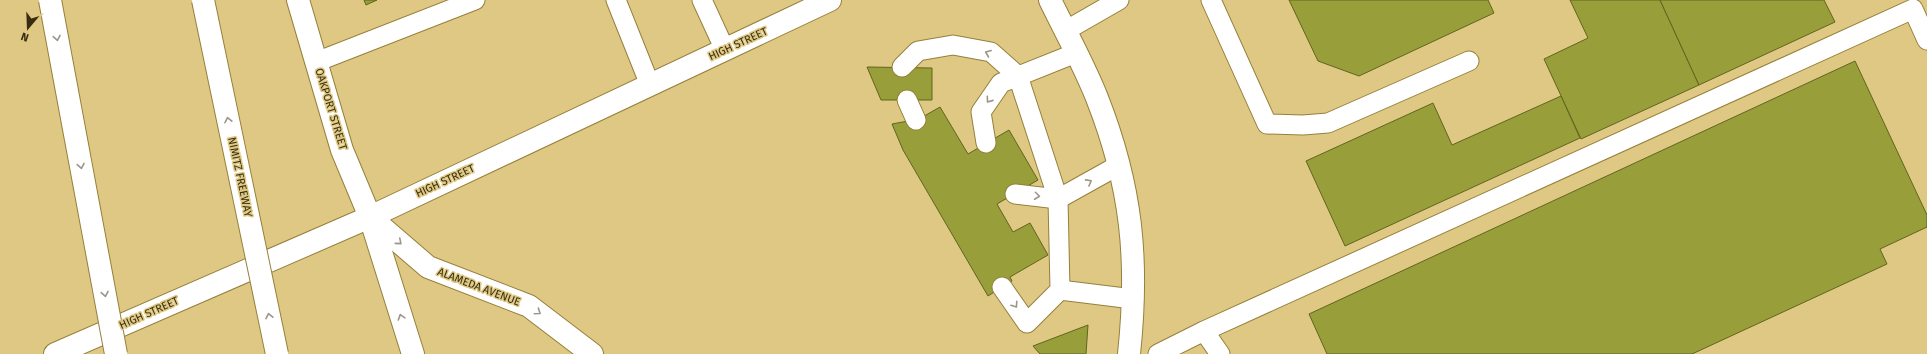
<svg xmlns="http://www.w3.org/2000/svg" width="1927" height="354" font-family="'Fira Sans',sans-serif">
  <rect width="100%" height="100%" fill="#dfc883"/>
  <!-- building -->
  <g fill="#989e3a" stroke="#61651e">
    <polygon points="364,0 377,0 366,5"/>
    <polygon points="1289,0 1488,0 1494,13 1359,76 1318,61"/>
    <polygon points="1570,0 1660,0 1699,85 1581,139 1544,59 1588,38"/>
    <polygon points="1660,0 1824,0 1835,22 1699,85"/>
    <polygon points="1855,61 1927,215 1927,227 1880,249 1887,264 1692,354 1327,354 1309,314"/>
    <polygon points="867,67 932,68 932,100 881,100"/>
    <polygon points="1561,96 1580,138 1345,246 1306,161 1433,103 1452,145"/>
    <polygon points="940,107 968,154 1009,130 1038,180 997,204 1013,232 1030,223 1048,255 1010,277 1012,281 988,296 903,150 892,124 919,119"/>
    <polygon points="1088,325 1086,354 1040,354 1033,346"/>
  </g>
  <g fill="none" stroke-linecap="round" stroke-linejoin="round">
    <!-- service casing -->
    <g stroke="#95803b" stroke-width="21">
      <g id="service">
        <polyline points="616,0 650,85"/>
        <polyline points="702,0 725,50"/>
        <polyline points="1211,0 1267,124 1303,125 1328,123 1469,61"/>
        <polyline points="1065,31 1119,0"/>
        <polyline points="316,62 475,0"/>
        <polyline points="902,67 918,51 953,45 991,52 1018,76 1058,199 1060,290 1027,323 1002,287"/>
        <polyline points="907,100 916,120"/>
        <polyline points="986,143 981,112 1001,83 1076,53"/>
        <polyline points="1015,194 1058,199 1119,165"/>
        <polyline points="1060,290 1133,299"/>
        <polyline points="1204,331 1220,354"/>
        <polyline points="1158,354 1204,331 1913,9 1927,40"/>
      </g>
    </g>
    <!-- minor casing -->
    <g stroke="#95803b" stroke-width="24">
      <g id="minor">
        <path d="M 1050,0 C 1066,33 1084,65 1097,98 C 1132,187 1139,260 1129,354"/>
        <polyline points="370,217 428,267 529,306 592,354"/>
      </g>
    </g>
    <!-- secondary casing -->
    <g stroke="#95803b" stroke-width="24">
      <g id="secondary">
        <polyline points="298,0 342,150 370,217 413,354"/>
        <polyline points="55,354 370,217 830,0"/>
      </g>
    </g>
    <!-- service -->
    <use href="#service" stroke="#fff" stroke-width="19"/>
    <!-- minor -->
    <use href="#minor" stroke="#fff" stroke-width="22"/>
    <!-- secondary -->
    <use href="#secondary" stroke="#fff" stroke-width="22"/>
    <!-- motorway-bridge casing -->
    <g stroke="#95803b" stroke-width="24" stroke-linecap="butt">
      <g id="motorway-bridge">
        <polyline points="50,0 116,354"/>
        <polyline points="203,0 277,354"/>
      </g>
    </g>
    <!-- motorway-bridge -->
    <use href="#motorway-bridge" stroke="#fff" stroke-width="22"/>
  </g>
  <!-- one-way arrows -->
  <defs><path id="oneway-chevron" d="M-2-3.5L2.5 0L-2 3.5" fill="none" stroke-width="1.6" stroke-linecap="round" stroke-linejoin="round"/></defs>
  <g stroke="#9b9688">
    <use href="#oneway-chevron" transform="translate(57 38) rotate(79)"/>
    <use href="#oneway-chevron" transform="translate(988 53) rotate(-158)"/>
    <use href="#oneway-chevron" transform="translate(989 100) rotate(125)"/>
    <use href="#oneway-chevron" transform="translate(228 120) rotate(-102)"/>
    <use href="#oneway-chevron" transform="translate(81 166) rotate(79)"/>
    <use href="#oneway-chevron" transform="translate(1089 182) rotate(-29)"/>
    <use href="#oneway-chevron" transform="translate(1037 196) rotate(7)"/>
    <use href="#oneway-chevron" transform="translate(399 242) rotate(41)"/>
    <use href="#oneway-chevron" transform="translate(105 294) rotate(79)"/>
    <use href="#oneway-chevron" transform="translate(1015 305) rotate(56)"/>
    <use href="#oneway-chevron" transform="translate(538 312) rotate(35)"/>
    <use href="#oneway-chevron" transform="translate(269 316) rotate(-102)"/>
    <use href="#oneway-chevron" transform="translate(401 317) rotate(-108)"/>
  </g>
  <g text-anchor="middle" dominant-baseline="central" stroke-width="3" stroke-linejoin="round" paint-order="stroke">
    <!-- street labels -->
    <g font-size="11" fill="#372e11" stroke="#dfc883">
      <text transform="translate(738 44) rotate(-25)">HIGH STREET</text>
      <text transform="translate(331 109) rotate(73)">OAKPORT STREET</text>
      <text transform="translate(240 177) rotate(78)">NIMITZ FREEWAY</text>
      <text transform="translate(445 181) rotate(-25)">HIGH STREET</text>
      <text transform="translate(479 287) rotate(21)">ALAMEDA AVENUE</text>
      <text transform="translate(149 313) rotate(-24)">HIGH STREET</text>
    </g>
  </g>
  <!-- north arrow -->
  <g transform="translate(28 28) rotate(199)" stroke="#dfc883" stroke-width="3" paint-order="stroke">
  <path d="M0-3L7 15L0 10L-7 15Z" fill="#372e11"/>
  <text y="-6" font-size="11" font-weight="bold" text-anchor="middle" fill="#372e11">N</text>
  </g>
</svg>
